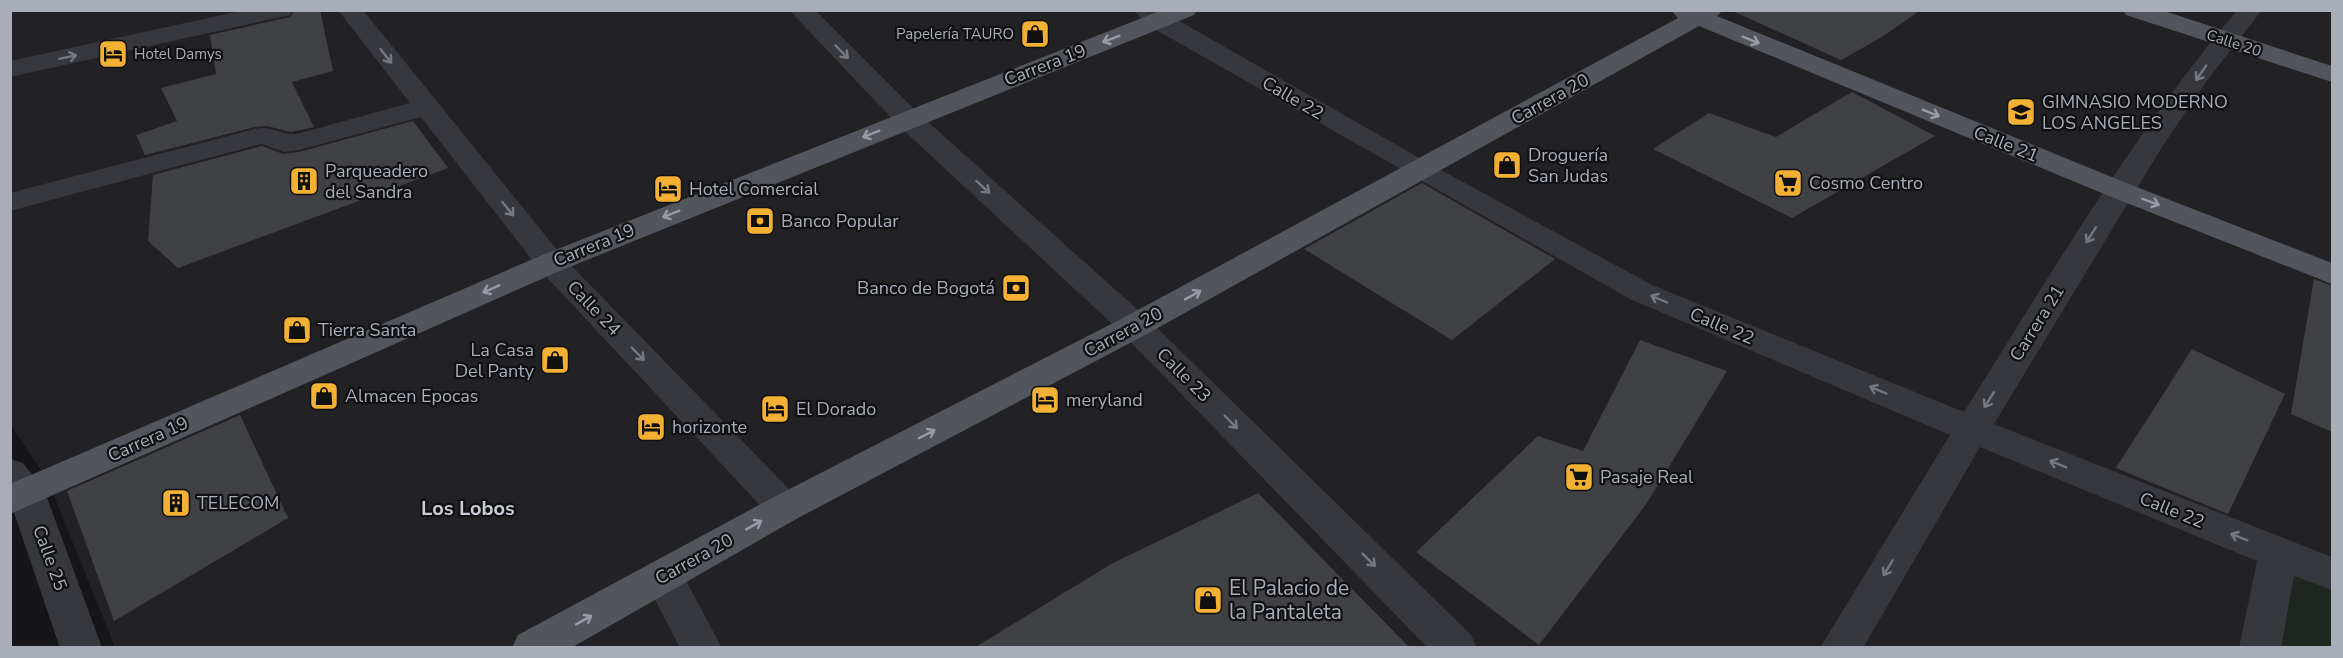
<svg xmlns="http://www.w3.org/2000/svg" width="2343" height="658" font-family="'Nunito Sans',sans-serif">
  <rect width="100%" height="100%" fill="#161618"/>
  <!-- built -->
  <polygon fill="#222225" points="10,11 2332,11 2332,647 115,647 48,481 11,425"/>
  <!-- green -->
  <polygon fill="#1e261f" points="2278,553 2332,574 2332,647 2260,648"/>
  <!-- building -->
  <g fill="#404145">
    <polygon points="295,10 320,10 333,71 292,82 314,127 291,132 267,126 255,127 145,155 136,135 177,121 161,88 216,74 210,35 290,17"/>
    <polygon points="1730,10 1921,10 1882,37 1841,60"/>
    <polygon points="1852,92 1935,136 1792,218 1653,149 1709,113 1776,137"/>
    <polygon points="413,121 448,168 178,268 148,241 153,175 262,146 283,154 299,152"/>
    <polygon points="1422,183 1555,259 1452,340 1304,249"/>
    <polygon points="2314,279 2332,286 2332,432 2291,414"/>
    <polygon points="1640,340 1727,371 1647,503 1539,645 1416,552 1538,436 1583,451"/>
    <polygon points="2192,349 2285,394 2228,514 2116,468"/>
    <polygon points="240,415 288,518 114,621 67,491"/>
    <polygon points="1258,493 1410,648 974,648 1111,564"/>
  </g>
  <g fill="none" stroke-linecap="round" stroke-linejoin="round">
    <!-- minor -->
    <g fill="#37383d" fill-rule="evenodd">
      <polygon points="245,10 293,10 290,15 281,17 10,77 10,61"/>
      <path d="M 338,10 L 363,10 L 562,256 L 798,498 L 804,508 L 798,518 L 785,523 L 772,518 L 540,270 L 421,117 L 299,150 L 284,152 L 262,144 L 257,145 L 10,211 L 10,193 L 255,129 C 273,125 281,136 297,134 L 410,103 Z"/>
      <polygon points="789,10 815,10 918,113 1147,318 1471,635 1477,648 1428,648 1123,334 898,125"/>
      <path d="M 1133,10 L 1160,10 L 1430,164 L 1652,285 L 1964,412 C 2050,275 2133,134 2237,10 L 2262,10 L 2206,82 L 2162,147 L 1994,424 L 2332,557 L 2332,590 L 2294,576 L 2281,648 L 2239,648 L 2257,561 L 1980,447 L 1863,648 L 1820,648 L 1950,435 L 1630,299 L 1149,26 Z"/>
      <polygon points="10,459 23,463 45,492 102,648 60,648 10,501"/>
      <polygon points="663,560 677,564 722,648 680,648 643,576 649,564"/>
    </g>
    <!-- major -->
    <g fill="#53555c" fill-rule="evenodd">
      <polygon points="1162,10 1197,10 1194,15 562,270 10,514 10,484 540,256"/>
      <polygon points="1671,10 1723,10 1717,16 2129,184 2332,263 2332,284 2109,196 1699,26 1147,334 798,518 571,648 512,648 518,635 772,498 1123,318 1678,18"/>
      <polygon points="2123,10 2161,10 2332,66 2332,82 2126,15"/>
    </g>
  </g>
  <!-- one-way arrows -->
  <defs><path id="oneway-shaft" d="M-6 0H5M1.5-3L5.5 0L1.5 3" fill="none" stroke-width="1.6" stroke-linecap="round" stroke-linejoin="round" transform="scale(1.5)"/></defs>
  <g stroke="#979ba6">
    <use href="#oneway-shaft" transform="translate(1111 39) rotate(159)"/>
    <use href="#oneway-shaft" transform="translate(1751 40) rotate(22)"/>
    <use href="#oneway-shaft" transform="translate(1931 113) rotate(22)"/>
    <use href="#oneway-shaft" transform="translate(871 134) rotate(158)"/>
    <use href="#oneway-shaft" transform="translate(2151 202) rotate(21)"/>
    <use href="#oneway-shaft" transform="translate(671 214) rotate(158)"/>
    <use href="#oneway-shaft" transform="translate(491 289) rotate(156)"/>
    <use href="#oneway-shaft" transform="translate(1193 295) rotate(-29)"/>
    <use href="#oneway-shaft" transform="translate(927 434) rotate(-27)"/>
    <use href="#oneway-shaft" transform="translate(754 525) rotate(-29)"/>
    <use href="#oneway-shaft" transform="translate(584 620) rotate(-29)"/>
  </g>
  <g stroke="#757881">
    <use href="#oneway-shaft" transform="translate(842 52) rotate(45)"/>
    <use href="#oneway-shaft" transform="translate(386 56) rotate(52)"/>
    <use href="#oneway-shaft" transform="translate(68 57) rotate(-12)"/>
    <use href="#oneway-shaft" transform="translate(2201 73) rotate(125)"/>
    <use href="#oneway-shaft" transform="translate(983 187) rotate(42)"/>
    <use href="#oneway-shaft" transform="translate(508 209) rotate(51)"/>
    <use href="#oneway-shaft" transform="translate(2091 235) rotate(122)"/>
    <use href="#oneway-shaft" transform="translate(1659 299) rotate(-157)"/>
    <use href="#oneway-shaft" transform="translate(638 354) rotate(46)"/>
    <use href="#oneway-shaft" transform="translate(1878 390) rotate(-157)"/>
    <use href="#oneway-shaft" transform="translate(1989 400) rotate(122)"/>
    <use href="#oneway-shaft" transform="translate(1231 422) rotate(45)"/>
    <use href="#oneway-shaft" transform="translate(2058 464) rotate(-158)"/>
    <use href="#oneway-shaft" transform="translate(2239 537) rotate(-158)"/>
    <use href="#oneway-shaft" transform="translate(1369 560) rotate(45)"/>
    <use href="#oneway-shaft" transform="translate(1888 568) rotate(121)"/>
  </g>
  <!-- icons -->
  <defs>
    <g id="shop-square" transform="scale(1.5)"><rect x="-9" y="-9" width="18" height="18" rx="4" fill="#f2b134" stroke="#111113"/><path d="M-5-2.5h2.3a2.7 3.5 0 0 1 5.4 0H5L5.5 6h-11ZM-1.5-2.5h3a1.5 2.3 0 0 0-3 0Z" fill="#111"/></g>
    <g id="hotel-square" transform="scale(1.5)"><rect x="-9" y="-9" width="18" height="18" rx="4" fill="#f2b134" stroke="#111113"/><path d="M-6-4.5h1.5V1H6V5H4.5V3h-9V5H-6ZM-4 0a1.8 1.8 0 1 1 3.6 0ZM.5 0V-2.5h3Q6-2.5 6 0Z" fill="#111"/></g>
    <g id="university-square" transform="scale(1.5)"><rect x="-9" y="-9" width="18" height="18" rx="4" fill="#f2b134" stroke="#111113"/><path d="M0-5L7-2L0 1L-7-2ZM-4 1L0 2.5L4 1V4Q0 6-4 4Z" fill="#111"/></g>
    <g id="building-square" transform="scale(1.5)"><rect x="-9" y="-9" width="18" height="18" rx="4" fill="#f2b134" stroke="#111113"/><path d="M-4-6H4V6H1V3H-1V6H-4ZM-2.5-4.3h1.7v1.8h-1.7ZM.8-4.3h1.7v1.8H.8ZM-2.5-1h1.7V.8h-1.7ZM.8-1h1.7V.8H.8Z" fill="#111"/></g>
    <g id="supermarket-square" transform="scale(1.5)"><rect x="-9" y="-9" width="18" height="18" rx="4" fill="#f2b134" stroke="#111113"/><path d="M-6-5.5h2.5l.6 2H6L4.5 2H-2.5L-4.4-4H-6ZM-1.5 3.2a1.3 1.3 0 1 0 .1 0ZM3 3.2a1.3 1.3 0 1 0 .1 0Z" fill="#111"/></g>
    <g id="bank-square" transform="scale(1.5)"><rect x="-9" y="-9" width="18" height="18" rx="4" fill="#f2b134" stroke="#111113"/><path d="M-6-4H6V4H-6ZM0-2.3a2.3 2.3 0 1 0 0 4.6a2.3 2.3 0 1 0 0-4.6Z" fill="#111"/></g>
  </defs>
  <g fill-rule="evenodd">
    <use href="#shop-square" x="1035" y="34"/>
    <use href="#hotel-square" x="113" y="54"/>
    <use href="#university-square" x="2021" y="112"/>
    <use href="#shop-square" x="1507" y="165"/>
    <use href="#building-square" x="304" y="181"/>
    <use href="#supermarket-square" x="1788" y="183"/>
    <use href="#hotel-square" x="668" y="189"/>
    <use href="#bank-square" x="760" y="221"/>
    <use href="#bank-square" x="1016" y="288"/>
    <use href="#shop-square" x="297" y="330"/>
    <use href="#shop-square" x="555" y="360"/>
    <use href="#shop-square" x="324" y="396"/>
    <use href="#hotel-square" x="1045" y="400"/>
    <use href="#hotel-square" x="775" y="409"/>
    <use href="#hotel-square" x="651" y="427"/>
    <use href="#supermarket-square" x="1579" y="477"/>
    <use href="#building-square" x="176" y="503"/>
    <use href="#shop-square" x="1208" y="600"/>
  </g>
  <g text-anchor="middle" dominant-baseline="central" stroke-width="4.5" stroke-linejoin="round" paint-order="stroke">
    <!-- far-poi labels -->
    <g font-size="15" fill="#a8adb8" stroke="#111113" text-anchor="end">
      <text x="1014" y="34">Papelería TAURO</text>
      <text x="134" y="54" text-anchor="start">Hotel Damys</text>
    </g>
    <!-- far-street labels -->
    <g font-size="15" fill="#a8adb8" stroke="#111113">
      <text transform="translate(2234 43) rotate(18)">Calle 20</text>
    </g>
    <!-- street labels -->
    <g font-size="18" fill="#a8adb8" stroke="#111113">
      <text transform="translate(1045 65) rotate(-21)">Carrera 19</text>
      <text transform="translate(1293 98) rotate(30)">Calle 22</text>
      <text transform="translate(1550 99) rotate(-29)">Carrera 20</text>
      <text transform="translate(2006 144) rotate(22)">Calle 21</text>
      <text transform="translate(594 245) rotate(-22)">Carrera 19</text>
      <text transform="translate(594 308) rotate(46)">Calle 24</text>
      <text transform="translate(2037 323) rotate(-58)">Carrera 21</text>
      <text transform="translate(1722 326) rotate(23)">Calle 22</text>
      <text transform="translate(1123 332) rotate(-28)">Carrera 20</text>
      <text transform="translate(1184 375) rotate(45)">Calle 23</text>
      <text transform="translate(148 439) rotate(-24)">Carrera 19</text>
      <text transform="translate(2172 510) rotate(22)">Calle 22</text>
      <text transform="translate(50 558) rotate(70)">Calle 25</text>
      <text transform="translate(694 559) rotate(-29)">Carrera 20</text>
    </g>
    <!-- poi labels -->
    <g font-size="18" fill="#a8adb8" stroke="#111113" text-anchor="start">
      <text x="2042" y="102">GIMNASIO MODERNO<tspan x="2042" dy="21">LOS ANGELES</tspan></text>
      <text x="1528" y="155">Droguería<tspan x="1528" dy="21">San Judas</tspan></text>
      <text x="325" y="171">Parqueadero<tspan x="325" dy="21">del Sandra</tspan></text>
      <text x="1809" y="183">Cosmo Centro</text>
      <text x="689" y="189">Hotel Comercial</text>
      <text x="781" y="221">Banco Popular</text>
      <text x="995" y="288" text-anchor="end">Banco de Bogotá</text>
      <text x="318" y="330">Tierra Santa</text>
      <text x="534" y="350" text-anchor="end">La Casa<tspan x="534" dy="21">Del Panty</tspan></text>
      <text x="345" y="396">Almacen Epocas</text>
      <text x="1066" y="400">meryland</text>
      <text x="796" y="409">El Dorado</text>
      <text x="672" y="427">horizonte</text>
      <text x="1600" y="477">Pasaje Real</text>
      <text x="197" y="503">TELECOM</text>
    </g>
    <!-- neighbourhood labels -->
    <g font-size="20" font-weight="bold" fill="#c9ccd4" stroke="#111113">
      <text x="468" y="508">Los Lobos</text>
    </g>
    <!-- near-poi labels -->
    <g font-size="21" fill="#a8adb8" stroke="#111113" text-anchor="start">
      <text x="1229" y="588">El Palacio de<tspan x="1229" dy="24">la Pantaleta</tspan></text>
    </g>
  </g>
  <!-- border -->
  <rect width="2343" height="658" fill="none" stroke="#a8adb8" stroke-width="24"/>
</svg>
